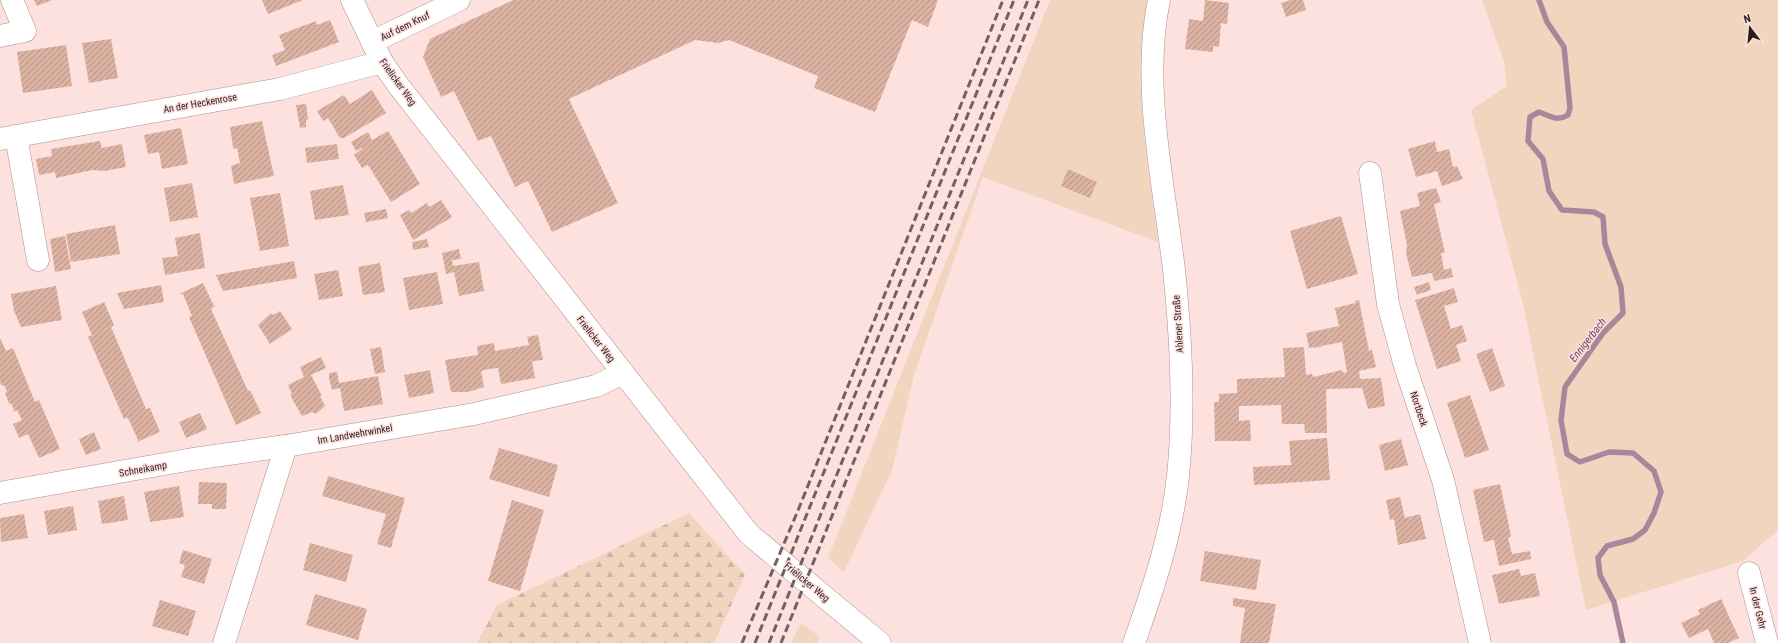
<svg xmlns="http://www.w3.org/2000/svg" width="1778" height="643" font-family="'Roboto Condensed',sans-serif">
  <defs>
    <pattern id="forest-firs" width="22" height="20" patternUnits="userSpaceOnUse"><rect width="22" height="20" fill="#f1d5be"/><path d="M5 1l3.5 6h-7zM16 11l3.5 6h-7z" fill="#cfb6a3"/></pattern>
    <pattern id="building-hatch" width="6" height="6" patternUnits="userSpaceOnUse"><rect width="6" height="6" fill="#dcb3a3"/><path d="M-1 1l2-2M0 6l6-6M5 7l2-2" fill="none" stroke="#b39184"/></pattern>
  </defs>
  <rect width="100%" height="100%" fill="#fde1df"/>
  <!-- green -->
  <g fill="#f1d5be">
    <path d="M 1050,0 L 1148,0 C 1131,80 1148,162 1158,242 L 983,177 L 914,375 L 892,470 L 844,572 L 828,558 Z"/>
    <polygon points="1482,0 1778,0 1778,530 1743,561 1586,610 1523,304 1471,110 1507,86 1504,62"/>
    <polygon points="801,623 820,637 817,643 791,643"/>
  </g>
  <!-- forest -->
  <polygon fill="url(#forest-firs)" points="689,513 745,575 714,643 477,643 497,605"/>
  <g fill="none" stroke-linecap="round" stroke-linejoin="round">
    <!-- stream -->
    <path stroke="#ab869a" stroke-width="5.5" d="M 1539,0 L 1547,22 L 1564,47 L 1570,108 L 1568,115 C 1557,122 1550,116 1539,112 L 1530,117 L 1528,141 L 1543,159 L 1549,191 L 1562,210 L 1594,212 L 1603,217 L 1605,244 L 1621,287 L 1623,313 L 1603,333 L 1565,387 L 1561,420 L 1567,454 L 1580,462 L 1609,452 L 1633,453 L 1654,471 L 1661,492 L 1654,513 L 1645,530 L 1633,539 L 1607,546 L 1598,558 L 1600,575 L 1614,602 L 1623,643"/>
  </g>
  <!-- building -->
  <g fill="url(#building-hatch)">
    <polygon points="34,0 52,0 37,6"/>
    <polygon points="262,0 303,0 268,14"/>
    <polygon points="513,0 938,0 928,27 912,20 875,112 814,88 818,76 729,40 718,43 695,40 569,99 618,203 552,232 528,181 515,187 491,136 478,141 454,91 441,97 423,57 430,39"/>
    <polygon points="1205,0 1229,3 1227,24 1221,23 1219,47 1213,46 1213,52 1185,49 1189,19 1203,21"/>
    <polygon points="1291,0 1303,0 1306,10 1286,17 1281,3"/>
    <polygon points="330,20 339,42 276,66 272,55 285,50 279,35 316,21 317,25"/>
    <polygon points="111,39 118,78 89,83 82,43"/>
    <polygon points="66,45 72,86 23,93 17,52"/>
    <polygon points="372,90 386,113 344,138 340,138 328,118 323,121 317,111 344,95 350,104"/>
    <polygon points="306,104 308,119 306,120 306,127 300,128 296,105"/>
    <polygon points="262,121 274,176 234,184 231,166 240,163 237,148 234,149 233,147 230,127"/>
    <polygon points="181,128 188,164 162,169 159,152 148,154 144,135"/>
    <polygon points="388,131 420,184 391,202 368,165 362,168 354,155 362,149 362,148 356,151 351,142 368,132 372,140"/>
    <polygon points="100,141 102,148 122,144 126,167 105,171 92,170 56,178 55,172 39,175 36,159 52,156 51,149"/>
    <polygon points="1435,141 1437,152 1449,149 1453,167 1457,166 1463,179 1442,186 1437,171 1416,177 1408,149"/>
    <polygon points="337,144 339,159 307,163 305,148"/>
    <polygon points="1068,169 1097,182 1090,198 1061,186"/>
    <polygon points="192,183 198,217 170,222 164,188"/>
    <polygon points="343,185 349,215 315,220 310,191"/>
    <polygon points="1436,188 1441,202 1434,204 1445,253 1441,253 1444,270 1451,268 1453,277 1434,281 1432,273 1412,277 1406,253 1407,245 1400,211 1420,206 1417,193"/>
    <polygon points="280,193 289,246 260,251 250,198"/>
    <polygon points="441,200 452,217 413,240 400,215 409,210 411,213 427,203 429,207"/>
    <polygon points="386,209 388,218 366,222 364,213"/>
    <polygon points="1341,216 1358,274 1307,289 1290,231"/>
    <polygon points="115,225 120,254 71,262 66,234"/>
    <polygon points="200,233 205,268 165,275 162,258 178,256 175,238"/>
    <polygon points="65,236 71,269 55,272 50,239"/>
    <polygon points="427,239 429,247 413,250 412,242"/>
    <polygon points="459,249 461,259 452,260 453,266 479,262 484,291 459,296 454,272 446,274 442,253"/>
    <polygon points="294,261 297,278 223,291 216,275"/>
    <polygon points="380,263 385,292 363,295 358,267"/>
    <polygon points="338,270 343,296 319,300 314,274"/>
    <polygon points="437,272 443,304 409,310 403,278"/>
    <polygon points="1429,282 1431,290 1417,295 1414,287"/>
    <polygon points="203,283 214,306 217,305 211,309 248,391 250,390 261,413 236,425 189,317 192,316 183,294 179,294"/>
    <polygon points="161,285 164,302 124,309 117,293"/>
    <polygon points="56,286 62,320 21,327 14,311 11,294"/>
    <polygon points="1454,288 1458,302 1444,306 1451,329 1462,325 1467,341 1456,345 1461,361 1437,369 1415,300"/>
    <polygon points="1359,300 1369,351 1372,350 1376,367 1359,371 1360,379 1381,378 1385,406 1368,409 1362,388 1326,389 1327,433 1305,433 1304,424 1282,424 1281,405 1239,406 1239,421 1250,420 1251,441 1215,441 1214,402 1219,402 1219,394 1237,393 1237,379 1285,377 1283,348 1304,347 1306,375 1312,374 1314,377 1341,370 1344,373 1347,372 1342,342 1321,346 1320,348 1319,347 1309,348 1306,333 1339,326 1335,308 1355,303 1355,301"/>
    <polygon points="104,302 114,325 111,327 146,409 150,408 160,432 137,442 138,440 128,418 124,419 88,337 92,335 82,312"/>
    <polygon points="280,311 292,329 270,344 258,325 271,313 273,315"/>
    <polygon points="538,335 543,360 532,361 535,378 501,384 498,368 489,369 481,371 484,387 468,392 451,392 445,360 478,355 477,346 494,343 495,351 529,345 527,337"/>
    <polygon points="0,338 6,351 13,348 35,402 39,400 60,449 39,458 28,434 19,438 13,424 22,420 17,410 13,412 14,410 11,403 9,404 5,393 7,391 4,385 2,386 0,382"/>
    <polygon points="381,347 385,372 375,374 370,349"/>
    <polygon points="1492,348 1505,386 1490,392 1476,354"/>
    <polygon points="321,357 326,368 311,375 322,396 320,396 325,406 316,414 312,412 302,416 290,395 292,394 288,385 304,377 300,367"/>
    <polygon points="430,370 434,393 409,398 404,375"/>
    <polygon points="337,372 339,383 378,376 383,404 344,411 340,388 332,390 329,378 329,373"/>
    <polygon points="1470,395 1489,450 1465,458 1447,403"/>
    <polygon points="200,413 207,429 186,438 179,422"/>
    <polygon points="94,432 101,449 86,455 79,439"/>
    <polygon points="1327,438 1330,480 1254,485 1253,467 1291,465 1289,441"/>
    <polygon points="1401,439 1408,465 1385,471 1379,445"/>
    <polygon points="499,448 558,465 549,497 489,479"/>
    <polygon points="328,476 405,498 391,548 377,544 386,514 322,496"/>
    <polygon points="199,482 227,483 226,509 212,509 212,504 198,504"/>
    <polygon points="1500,484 1511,536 1508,538 1512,554 1530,551 1531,559 1499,566 1494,540 1484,542 1473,490"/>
    <polygon points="179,486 184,517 150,522 144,492"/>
    <polygon points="124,496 128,520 102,524 98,501"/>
    <polygon points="1400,497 1405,518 1420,514 1426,539 1398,545 1394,519 1390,520 1386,500"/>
    <polygon points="512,500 544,510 520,591 488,581"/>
    <polygon points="73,506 77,530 48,535 44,511"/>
    <polygon points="24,514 28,538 1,542 0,518"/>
    <polygon points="310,543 353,555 346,582 303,570"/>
    <polygon points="183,550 212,559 204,584 181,577 185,565 179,563"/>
    <polygon points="1205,551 1261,560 1256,590 1200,581"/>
    <polygon points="1519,569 1521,576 1535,573 1540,596 1499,604 1492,575"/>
    <polygon points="315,594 367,609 358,640 306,625"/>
    <polygon points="1233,598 1276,604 1269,643 1240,643 1245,608 1233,606"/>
    <polygon points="1721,599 1739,638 1728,643 1714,643 1708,629 1689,638 1681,623 1700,614 1698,610"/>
    <polygon points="160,600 196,611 188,636 152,626"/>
  </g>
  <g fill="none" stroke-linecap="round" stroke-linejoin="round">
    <!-- minor casing -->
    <g stroke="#ad8e8c" stroke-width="23">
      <g id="minor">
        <polyline points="352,0 382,62 398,85 749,534 880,643"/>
        <polyline points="0,36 25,31 12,0"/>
        <polyline points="372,42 459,0"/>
        <polyline points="16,136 38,260"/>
        <polyline points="0,139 280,89 382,62"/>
        <polyline points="1370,173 1388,304 1405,366 1443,480 1480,643"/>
        <polyline points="0,493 193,459 286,446 474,414 596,386 623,373"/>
        <polyline points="1749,573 1767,643"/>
        <polyline points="224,643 286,446"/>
      </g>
    </g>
    <!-- secondary casing -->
    <g stroke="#ad8e8c" stroke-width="23">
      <path id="secondary" d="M 1134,643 C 1153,589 1172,533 1178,476 C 1185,408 1181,337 1174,270 C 1164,184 1141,85 1159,0"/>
    </g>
    <!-- minor -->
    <use href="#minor" stroke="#fff" stroke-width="22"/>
    <!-- secondary -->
    <use href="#secondary" stroke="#fff" stroke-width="22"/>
    <!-- rail -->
    <g stroke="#726160" stroke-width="3" stroke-dasharray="8 4" stroke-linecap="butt">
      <polyline points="742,643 799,508 1003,0"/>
      <polyline points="755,643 1014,0"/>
      <polyline points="769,643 1028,0"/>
      <polyline points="781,643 1039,0"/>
    </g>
  </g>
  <g text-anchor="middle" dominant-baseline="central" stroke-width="3" stroke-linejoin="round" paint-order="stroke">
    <!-- street labels -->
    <g font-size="10" fill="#2a1e1d" stroke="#fde1df">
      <text transform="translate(405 26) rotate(-26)">Auf dem Knuf</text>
      <text transform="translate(398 82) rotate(54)">Frielicker Weg</text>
      <text transform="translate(200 103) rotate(-10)">An der Heckenrose</text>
      <text transform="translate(1178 324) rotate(-94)">Ahlener Straße</text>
      <text transform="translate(596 339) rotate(52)">Frielicker Weg</text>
      <text transform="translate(1419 409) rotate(72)">Nortbeck</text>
      <text transform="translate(355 434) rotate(-10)">Im Landwehrwinkel</text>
      <text transform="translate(143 469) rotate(-10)">Schneikamp</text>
      <text transform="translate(807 582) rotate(40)">Frielicker Weg</text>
      <text transform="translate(1758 608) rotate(76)">In der Gehr</text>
    </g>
    <!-- water labels -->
    <g font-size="11" font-style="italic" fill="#784463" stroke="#fde1df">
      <text transform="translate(1588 340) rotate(-52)">Ennigerbach</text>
    </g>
  </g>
  <!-- north arrow -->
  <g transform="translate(1750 28) rotate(344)" stroke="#fde1df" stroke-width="3" paint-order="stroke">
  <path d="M0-3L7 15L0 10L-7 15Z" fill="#2a1e1d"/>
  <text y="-6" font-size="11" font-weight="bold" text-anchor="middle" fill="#2a1e1d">N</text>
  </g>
</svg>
